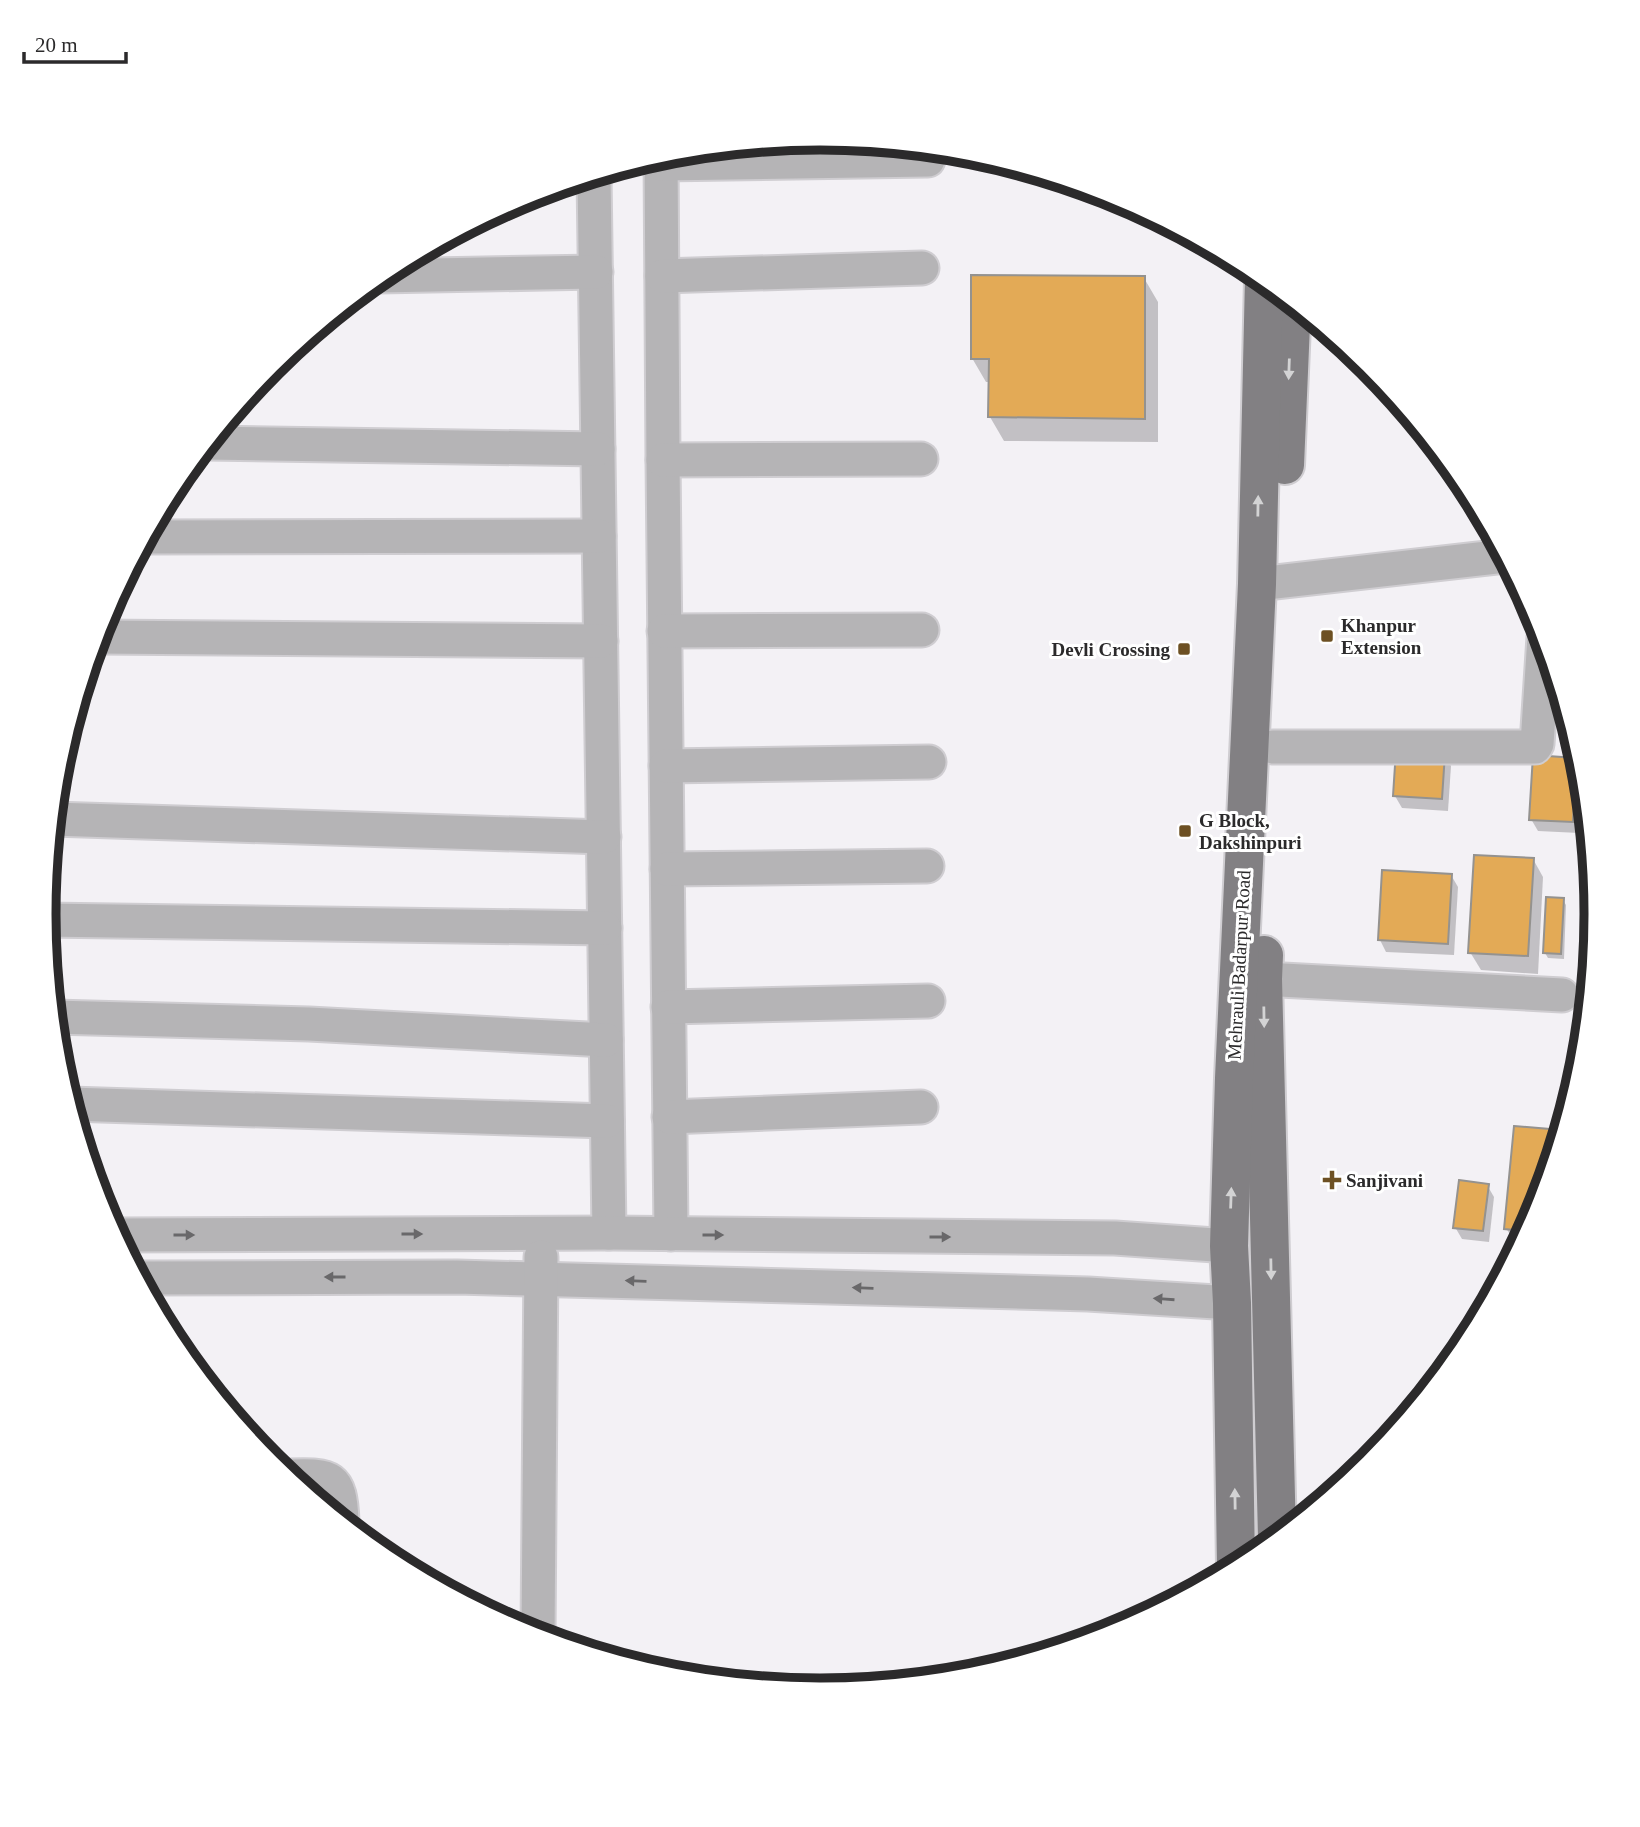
<svg xmlns="http://www.w3.org/2000/svg" width="1640" height="1827" font-family="'Times New Roman',serif">
  <rect width="100%" height="100%" fill="#f3f1f5"/>
  <!-- shadow -->
  <g fill="#0003">
    <polygon points="1144,278 1158,302 1158,442 1004,441 990,417 990,382 986,382 972,358"/>
    <polygon points="1444,754 1451,766 1448,811 1402,808 1395,796"/>
    <polygon points="1575,760 1582,772 1579,833 1538,831 1531,819"/>
    <polygon points="1533,859 1543,877 1538,974 1481,970 1470,952"/>
    <polygon points="1451,875 1458,887 1454,955 1386,952 1380,940"/>
    <polygon points="1563,900 1566,905 1564,959 1548,958 1545,953"/>
    <polygon points="1515,1128 1561,1132 1537,1211 1518,1247 1506,1228"/>
    <polygon points="1487,1185 1494,1197 1489,1242 1462,1239 1455,1227"/>
  </g>
  <!-- building -->
  <g fill="#e3aa56" stroke="#94928f" stroke-width="2">
    <polygon points="971,275 1145,276 1145,419 988,417 989,359 971,359"/>
    <polygon points="1396,750 1445,753 1442,799 1393,796"/>
    <polygon points="1533,755 1576,758 1573,822 1529,820"/>
    <polygon points="1474,855 1534,858 1528,956 1468,953"/>
    <polygon points="1382,870 1452,874 1448,944 1378,940"/>
    <polygon points="1546,897 1564,898 1561,954 1543,953"/>
    <polygon points="1514,1126 1561,1130 1537,1211 1526,1231 1504,1229"/>
    <polygon points="1459,1180 1489,1184 1483,1231 1453,1228"/>
  </g>
  <g fill="none" stroke-linecap="round" stroke-linejoin="round">
    <!-- minor casing -->
    <g stroke="#cfcdd1" stroke-width="37">
      <g id="minor">
        <polyline points="661,154 663,460 671,1234"/>
        <polyline points="661,164 928,160"/>
        <polyline points="594,175 609,1233"/>
        <polyline points="379,276 596,272"/>
        <polyline points="662,276 922,268"/>
        <polyline points="207,443 598,449"/>
        <polyline points="663,460 921,459"/>
        <polyline points="145,537 599,536"/>
        <polyline points="1257,584 1505,556"/>
        <polyline points="664,631 922,630"/>
        <polyline points="97,637 601,641"/>
        <polyline points="1273,747 1535,747 1537,744 1544,637"/>
        <polyline points="666,766 929,762"/>
        <polyline points="53,819 604,837"/>
        <polyline points="667,869 927,866"/>
        <polyline points="44,920 605,928"/>
        <polyline points="1263,979 1562,995"/>
        <polyline points="668,1007 928,1001"/>
        <polyline points="54,1017 309,1024 606,1040"/>
        <polyline points="70,1104 607,1121"/>
        <polyline points="669,1117 921,1107"/>
        <polyline points="116,1235 609,1233 1115,1238 1229,1246"/>
        <polyline points="139,1278 457,1277 1088,1294 1232,1303"/>
        <path d="M 288,1476 C 331,1475 340,1474 342,1521"/>
        <polyline points="538,1635 541,1257"/>
      </g>
    </g>
    <!-- major casing -->
    <g stroke="#cfcdd1" stroke-width="42">
      <g id="major">
        <polyline points="1285,465 1292,301"/>
        <polyline points="1264,955 1263,979 1277,1537"/>
        <polyline points="1236,1567 1232,1303 1229,1246 1234,1078 1257,584 1264,278"/>
      </g>
    </g>
    <!-- minor -->
    <use href="#minor" stroke="#b5b4b6" stroke-width="33"/>
    <!-- major -->
    <use href="#major" stroke="#828083" stroke-width="38"/>
  </g>
  <!-- one-way arrows -->
  <defs><path id="oneway-solid" d="M-6-.8H1V-3.2L6.5 0L1 3.2V.8H-6Z" transform="scale(1.75)"/></defs>
  <g fill="#d3d3d4">
    <use href="#oneway-solid" transform="translate(1289 369) rotate(92)"/>
    <use href="#oneway-solid" transform="translate(1258 506) rotate(-89)"/>
    <use href="#oneway-solid" transform="translate(1264 1017) rotate(89)"/>
    <use href="#oneway-solid" transform="translate(1231 1198) rotate(-88)"/>
    <use href="#oneway-solid" transform="translate(1271 1269) rotate(89)"/>
    <use href="#oneway-solid" transform="translate(1235 1499) rotate(-91)"/>
  </g>
  <g fill="#69686a">
    <use href="#oneway-solid" transform="translate(412 1234)"/>
    <use href="#oneway-solid" transform="translate(184 1235)"/>
    <use href="#oneway-solid" transform="translate(713 1235)"/>
    <use href="#oneway-solid" transform="translate(940 1237)"/>
    <use href="#oneway-solid" transform="translate(335 1277) rotate(180)"/>
    <use href="#oneway-solid" transform="translate(636 1281) rotate(-178)"/>
    <use href="#oneway-solid" transform="translate(863 1288) rotate(-178)"/>
    <use href="#oneway-solid" transform="translate(1164 1299) rotate(-176)"/>
  </g>
  <!-- markers -->
  <g fill="#6d5023" stroke="#fff" stroke-width="2.5">
    <rect x="1320" y="629" width="14" height="14" rx="3.5"/>
    <rect x="1177" y="642" width="14" height="14" rx="3.5"/>
    <rect x="1178" y="824" width="14" height="14" rx="3.5"/>
    <path d="M1328.5 1169.5h7v7h7v7h-7v7h-7v-7h-7v-7h7z"/>
  </g>
  <g text-anchor="middle" dominant-baseline="central" stroke-width="6" stroke-linejoin="round" paint-order="stroke">
    <!-- poi labels -->
    <g font-size="19" font-weight="bold" fill="#2b2a2b" stroke="#fff" text-anchor="start">
      <text x="1341" y="625">Khanpur<tspan x="1341" dy="22">Extension</tspan></text>
      <text x="1170" y="649" text-anchor="end">Devli Crossing</text>
      <text x="1199" y="820">G Block,<tspan x="1199" dy="22">Dakshinpuri</tspan></text>
      <text x="1346" y="1180">Sanjivani</text>
    </g>
    <!-- street labels -->
    <g font-size="19" fill="#2b2a2b" stroke="#fff">
      <text transform="translate(1239 965) rotate(-87)">Mehrauli Badarpur Road</text>
    </g>
  </g>
  <!-- crop -->
  <path d="M0 0H1640V1827H0ZM56 914a764 764 0 1 1 1528 0a764 764 0 1 1-1528 0Z" fill="#fff" fill-rule="evenodd"/>
  <path fill="none" stroke="#2b2a2b" stroke-width="9" d="M56 914a764 764 0 1 1 1528 0a764 764 0 1 1-1528 0Z"/>
  <!-- scale -->
  <path d="M24 52v10h102v-10" fill="none" stroke="#2b2a2b" stroke-width="3.5"/>
  <text x="35" y="52" font-size="21" fill="#2b2a2b" stroke="#ffffff" stroke-width="5" paint-order="stroke">20 m</text>
</svg>
